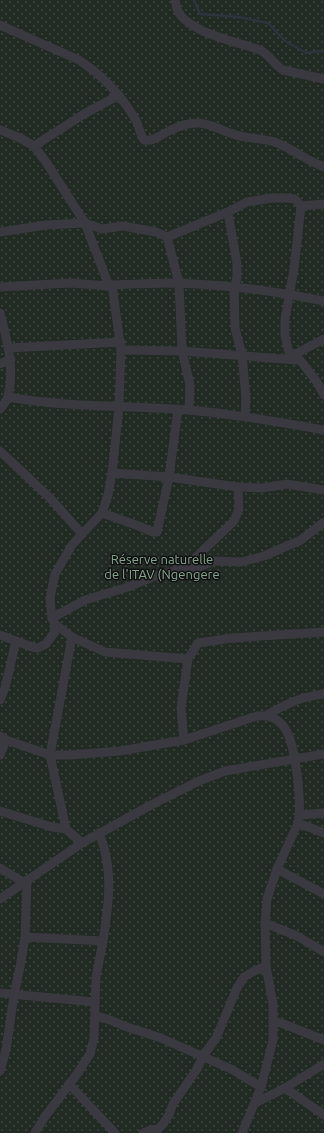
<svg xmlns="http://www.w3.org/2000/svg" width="324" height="1133" font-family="Ubuntu,sans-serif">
  <defs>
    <pattern id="park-dots" width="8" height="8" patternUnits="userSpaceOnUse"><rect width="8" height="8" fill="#222a24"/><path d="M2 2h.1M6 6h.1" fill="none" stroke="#3f4642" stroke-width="1.8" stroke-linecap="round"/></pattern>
  </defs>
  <rect width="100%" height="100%" fill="#18181a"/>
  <!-- park -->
  <rect fill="url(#park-dots)" x="0" y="0" width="324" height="1133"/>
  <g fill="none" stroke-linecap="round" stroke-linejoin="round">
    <!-- stream -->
    <polyline stroke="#2e343e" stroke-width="2.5" points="194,0 200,14 239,17 268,23 285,41 306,53 321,51 324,52"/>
    <!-- street -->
    <g stroke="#39393f" stroke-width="9">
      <path d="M 175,0 C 176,3 176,6 177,9 C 187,33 238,42 260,50 C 268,53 274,65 283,70 L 324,79"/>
      <path d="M 0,25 L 79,60 C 102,75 120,94 134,117 C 139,124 139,133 144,140 C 154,142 162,134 171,130 C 179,126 189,123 198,123 C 210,123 222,131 233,134 C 246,139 261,138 275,142 C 291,148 307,161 324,167"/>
      <polyline points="0,130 20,138 34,146 46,162 85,223 109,286 112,285 121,350 119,407 112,473 108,495 102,513 82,534 72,545 55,574 50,598 52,618 55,624 72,637 105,652 188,659 198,643 232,638 324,632"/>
      <polyline points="34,146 84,114 119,95"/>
      <polyline points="301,206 324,204"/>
      <polyline points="228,212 237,264 237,278 234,287 235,328 242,355 246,398 245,416"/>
      <polyline points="0,232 46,225 85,223 102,229 123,226 156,232 167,237 228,212 247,202 272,198 287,198 295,199 301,206 294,269 285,319 285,336 290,357 300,360 317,382 324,395"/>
      <polyline points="167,237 179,283 182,351 190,385 189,410"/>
      <path d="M 112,285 C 134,284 157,283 179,283 C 228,285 276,291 324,301"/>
      <polyline points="0,287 70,283 109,286"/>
      <path d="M 0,313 C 7,340 15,368 8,396 C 7,401 3,405 0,409"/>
      <polyline points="9,348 121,342"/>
      <polyline points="121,350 182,351 296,360"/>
      <polyline points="290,357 324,339"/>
      <polyline points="0,364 11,359"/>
      <path d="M 8,397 C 69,408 128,405 189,410 C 235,414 279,422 324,430"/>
      <polyline points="0,451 50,498 82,534"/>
      <polyline points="112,473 169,477 238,487 262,488 287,484 324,490"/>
      <polyline points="102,513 136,525 153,532 157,532 169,477 178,409"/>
      <polyline points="177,569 193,560 234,521 239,509 238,487"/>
      <polyline points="52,618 85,600 128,587 155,576 174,571 196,569 213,561 241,562 264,556 301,540 324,522"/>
      <polyline points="0,635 32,647 38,648 46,644 54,633 55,624"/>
      <polyline points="0,700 5,688 16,641"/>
      <path d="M 267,715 C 288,703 300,697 324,694"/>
      <path d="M 0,736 L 6,740 L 50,755 L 70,755 L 120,751 L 184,740 L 257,716 C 267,715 278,718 284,727 C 296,743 302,804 298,823 L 277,869 L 267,899 L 265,923 L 266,966 L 273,1004 L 273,1040 L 261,1087 L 242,1133"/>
      <polyline points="184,740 181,708 188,659"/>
      <polyline points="0,755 6,740"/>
      <polyline points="0,811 52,827 66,829 82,843"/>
      <polyline points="300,815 324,813"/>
      <polyline points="298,823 324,833"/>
      <polyline points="66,829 50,755 72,637"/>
      <path d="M 99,833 C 102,841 105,849 106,857 C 112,884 107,913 103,941"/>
      <polyline points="0,868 23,882"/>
      <polyline points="277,869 324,894"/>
      <polyline points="0,899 82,843 151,805 199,781 225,771 324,754"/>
      <polyline points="265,923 297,936 324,952"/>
      <polyline points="25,937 103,941 96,977 94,1038 90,1054 77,1074 44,1118 35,1133"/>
      <polyline points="0,993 95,1002"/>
      <polyline points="95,1017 100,1017 113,1021 124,1026 161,1038 233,1070 261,1087"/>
      <polyline points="273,1022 281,1023 324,1040"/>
      <polyline points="0,1071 6,1050 14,995 20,967 25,937 27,880"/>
      <polyline points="69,1084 115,1133"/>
      <polyline points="285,1088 324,1115"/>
      <polyline points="255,1103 285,1088 324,1064"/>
      <polyline points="143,1133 151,1130 158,1129 163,1124 169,1115 173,1104 197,1069 203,1056 216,1038 237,988 244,977 254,971 266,966"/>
    </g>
  </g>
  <g text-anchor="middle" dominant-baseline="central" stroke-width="3" stroke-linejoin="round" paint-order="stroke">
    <!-- park labels -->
    <g font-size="13" fill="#82a389" stroke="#131315">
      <text x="162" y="559">Réserve naturelle<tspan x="162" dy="15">de l'ITAV (Ngengere</tspan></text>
    </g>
  </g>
</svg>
